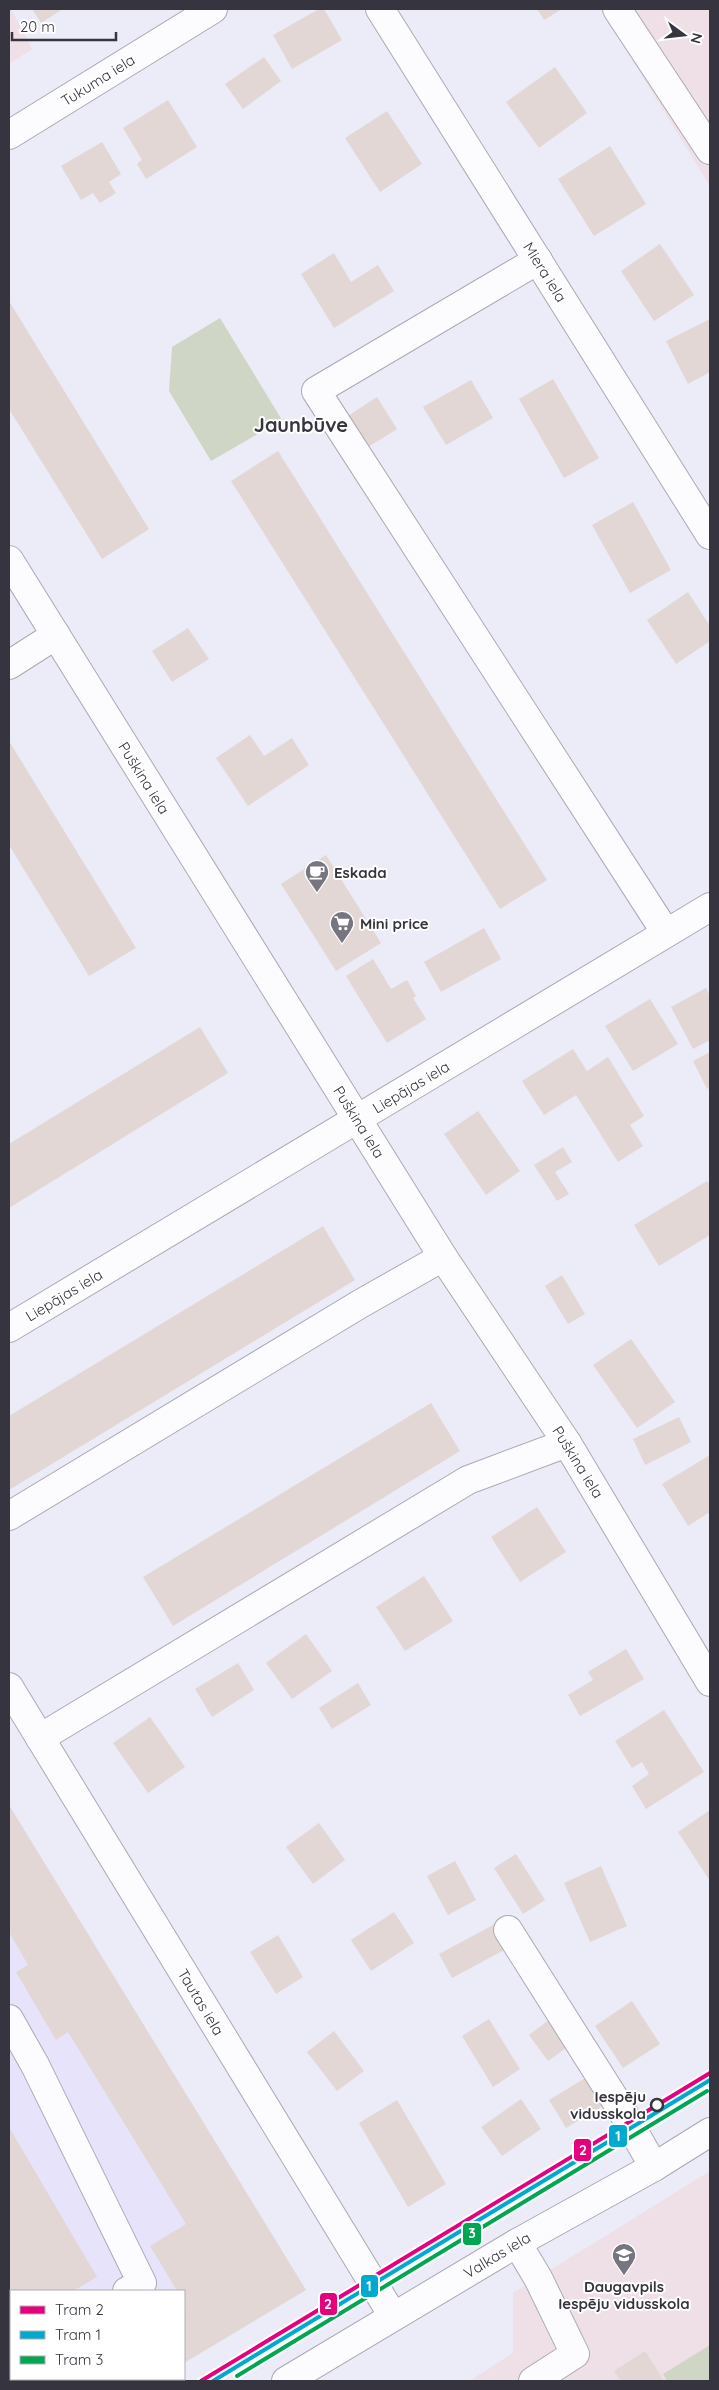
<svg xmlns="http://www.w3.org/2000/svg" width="719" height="2390" font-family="Quicksand,sans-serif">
  <rect width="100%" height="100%" fill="#ecebf8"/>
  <!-- built -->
  <polygon fill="#e6e3fb" points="9,1805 306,2290 184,2362 184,2291 11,2291 11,2379 156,2379 152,2381 9,2381"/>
  <!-- education -->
  <g fill="#efe0e8">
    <polygon points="9,9 11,9 32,49 9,64"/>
    <polygon points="601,9 710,9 710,186"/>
    <polygon points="710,2171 710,2381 469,2381 513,2353 513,2293"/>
  </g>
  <!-- green -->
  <g fill="#d0d6c6">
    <polygon points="220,318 282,420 211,461 169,391 172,347"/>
    <polygon points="710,2345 710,2381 667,2381 663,2374"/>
  </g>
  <!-- building -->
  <g fill="#e3d7d6">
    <polygon points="32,9 63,9 41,23"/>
    <polygon points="319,9 324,9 342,40 292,69 273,35"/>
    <polygon points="537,9 562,9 544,20"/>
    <polygon points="264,57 281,81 243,109 225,84"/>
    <polygon points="555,67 587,113 539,148 506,102"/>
    <polygon points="168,100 197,147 146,179 137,164 142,160 123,128"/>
    <polygon points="387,111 422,164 380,192 345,138"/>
    <polygon points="102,142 121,174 109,182 116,193 100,203 93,193 81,200 61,166"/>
    <polygon points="610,146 646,204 594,236 558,179"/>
    <polygon points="660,244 694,295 654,321 621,271"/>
    <polygon points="334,253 351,282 378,265 394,291 334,328 301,274"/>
    <polygon points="9,301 149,529 102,559 9,409"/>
    <polygon points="710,319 710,372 688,384 666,341"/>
    <polygon points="553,379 599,458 564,478 519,399"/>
    <polygon points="471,380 493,418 446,445 423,407"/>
    <polygon points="377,397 397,429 368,447 348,416"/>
    <polygon points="278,451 547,880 500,909 231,481"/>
    <polygon points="633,502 671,570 630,593 592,525"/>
    <polygon points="688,592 710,626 710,641 676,664 647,620"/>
    <polygon points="188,628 209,659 172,682 152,651"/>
    <polygon points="250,735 264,756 292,738 309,765 248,806 216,758"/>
    <polygon points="9,741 136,948 89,976 9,845"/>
    <polygon points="326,855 381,943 336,971 281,884"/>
    <polygon points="484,928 501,959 441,992 424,962"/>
    <polygon points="373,959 391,989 407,980 416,996 413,998 426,1019 387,1043 346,976"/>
    <polygon points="706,988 710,996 710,1040 693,1049 671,1007"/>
    <polygon points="650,999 678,1044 633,1071 605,1026"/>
    <polygon points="200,1027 228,1073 9,1208 9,1144"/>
    <polygon points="573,1049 587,1071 608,1057 644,1116 630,1125 643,1146 618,1162 576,1095 544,1115 522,1081"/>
    <polygon points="710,1052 710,1087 707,1089 693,1061"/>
    <polygon points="478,1111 520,1171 486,1195 444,1134"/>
    <polygon points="563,1147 572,1162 555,1172 569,1194 557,1201 534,1165"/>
    <polygon points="707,1181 710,1185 710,1235 659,1266 634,1225"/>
    <polygon points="323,1226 355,1280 9,1490 9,1416"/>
    <polygon points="562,1275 585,1314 568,1324 545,1286"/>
    <polygon points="631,1339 675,1402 637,1428 593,1365"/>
    <polygon points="431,1403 460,1451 173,1626 143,1577"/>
    <polygon points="679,1417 691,1442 645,1465 633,1439"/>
    <polygon points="710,1455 710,1512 688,1526 662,1484"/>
    <polygon points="537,1507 566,1552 520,1582 491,1537"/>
    <polygon points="424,1576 453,1621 405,1651 376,1607"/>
    <polygon points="306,1634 332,1671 292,1699 266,1663"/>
    <polygon points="626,1649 644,1679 580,1716 568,1695 593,1680 588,1672"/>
    <polygon points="238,1663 254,1690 212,1717 195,1689"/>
    <polygon points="358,1683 371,1705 332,1729 319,1708"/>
    <polygon points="664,1710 704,1772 646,1809 632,1786 649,1774 642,1762 632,1768 615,1741"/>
    <polygon points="150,1717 185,1767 148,1793 113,1743"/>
    <polygon points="9,1805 306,2290 184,2363 184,2307 186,2306 184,2291 177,2291 150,2246 186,2224 68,2032 56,2040 16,1972 28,1965 9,1932"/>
    <polygon points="710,1810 710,1881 678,1832"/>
    <polygon points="319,1823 345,1860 313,1884 286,1847"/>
    <polygon points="516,1854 545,1900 523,1914 494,1868"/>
    <polygon points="455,1861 476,1900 448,1915 427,1876"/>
    <polygon points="601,1866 627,1926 590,1942 564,1883"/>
    <polygon points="394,1912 414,1943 371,1971 351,1940"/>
    <polygon points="495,1924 508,1948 452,1978 439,1954"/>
    <polygon points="278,1935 303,1977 276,1994 250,1952"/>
    <polygon points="632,2001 660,2044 623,2068 595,2026"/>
    <polygon points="554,2016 573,2043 548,2061 529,2035"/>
    <polygon points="489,2019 520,2069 493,2087 462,2036"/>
    <polygon points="334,2031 364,2071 337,2091 307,2052"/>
    <polygon points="587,2077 604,2105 566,2128 549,2100"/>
    <polygon points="521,2099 541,2129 502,2156 481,2127"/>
    <polygon points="397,2100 446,2184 408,2207 359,2123"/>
    <polygon points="9,2127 97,2277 73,2291 11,2291 11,2328 9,2329"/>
    <polygon points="645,2351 664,2381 621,2381 614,2371"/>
    <polygon points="62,2379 156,2379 152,2381 57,2381"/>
  </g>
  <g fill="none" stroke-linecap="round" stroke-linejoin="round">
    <!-- minor casing -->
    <g stroke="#aaa9b3" stroke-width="30">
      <g id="minor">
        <polyline points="380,9 710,535"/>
        <polyline points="617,9 710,150"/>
        <polyline points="9,135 213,9"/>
        <polyline points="538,260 316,391 666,933"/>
        <polyline points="9,560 443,1257 567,1443 710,1682"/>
        <polyline points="9,665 56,635"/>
        <polyline points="9,1328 710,907"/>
        <polyline points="9,1516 360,1304 443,1257"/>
        <polyline points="9,1687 393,2316"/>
        <polyline points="40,1738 468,1480 567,1443"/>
        <polyline points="508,1930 621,2109 654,2167"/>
        <polyline points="9,2019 35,2065 142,2283 127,2291"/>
        <polyline points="517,2243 538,2278 575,2354 533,2381"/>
        <polyline points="9,2361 11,2359"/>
        <polyline points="286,2381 517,2243 654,2167 710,2132"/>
      </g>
    </g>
    <!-- minor -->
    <use href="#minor" stroke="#fcfcfe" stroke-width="28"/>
    <!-- tram-1 casing -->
    <g stroke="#fff" stroke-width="8">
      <polyline id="tram-1" points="201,2381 710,2073"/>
    </g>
    <!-- tram-2 casing -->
    <g stroke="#fff" stroke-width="8">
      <polyline id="tram-2" points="213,2381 710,2080"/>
    </g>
    <!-- tram-3 casing -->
    <g stroke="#fff" stroke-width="8">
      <polyline id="tram-3" points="237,2376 707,2091"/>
    </g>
    <!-- tram-1 -->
    <use href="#tram-1" stroke="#e5007d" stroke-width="4"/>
    <!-- tram-2 -->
    <use href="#tram-2" stroke="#00a9ce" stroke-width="4"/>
    <!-- tram-3 -->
    <use href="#tram-3" stroke="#00a651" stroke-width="4"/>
  </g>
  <!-- icons -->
  <defs>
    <g id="cafe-pin" transform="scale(1.25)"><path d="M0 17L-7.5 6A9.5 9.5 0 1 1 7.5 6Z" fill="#767580" stroke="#fff"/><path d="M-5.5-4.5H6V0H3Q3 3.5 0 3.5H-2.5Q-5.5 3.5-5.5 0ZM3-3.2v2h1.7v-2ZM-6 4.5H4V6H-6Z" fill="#fff"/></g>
    <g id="supermarket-pin" transform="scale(1.25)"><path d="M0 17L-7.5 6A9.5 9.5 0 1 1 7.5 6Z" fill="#767580" stroke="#fff"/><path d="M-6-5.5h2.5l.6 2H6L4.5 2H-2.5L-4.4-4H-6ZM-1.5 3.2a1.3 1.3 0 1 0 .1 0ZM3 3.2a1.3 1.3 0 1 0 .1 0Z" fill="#fff"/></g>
    <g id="school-pin" transform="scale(1.25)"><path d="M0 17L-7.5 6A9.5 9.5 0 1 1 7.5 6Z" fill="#767580" stroke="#fff"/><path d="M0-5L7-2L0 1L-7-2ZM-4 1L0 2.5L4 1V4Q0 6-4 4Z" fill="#fff"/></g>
  </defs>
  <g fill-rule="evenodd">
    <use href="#cafe-pin" x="317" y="872"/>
    <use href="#supermarket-pin" x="342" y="923"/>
    <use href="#school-pin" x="624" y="2255"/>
  </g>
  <!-- markers -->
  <circle fill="#fff" stroke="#36353f" stroke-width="2.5" cx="657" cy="2105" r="6"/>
  <g text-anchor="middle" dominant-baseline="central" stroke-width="4" stroke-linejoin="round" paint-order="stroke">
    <!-- street labels -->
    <g font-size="15" fill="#36353f" stroke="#fff">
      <text transform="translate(98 80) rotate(-32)">Tukuma iela</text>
      <text transform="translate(545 272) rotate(58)">Miera iela</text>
      <text transform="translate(144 778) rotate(58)">Puškina iela</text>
      <text transform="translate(411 1087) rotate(-31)">Liepājas iela</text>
      <text transform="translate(359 1122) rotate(58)">Puškina iela</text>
      <text transform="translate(64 1295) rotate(-31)">Liepājas iela</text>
      <text transform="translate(578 1462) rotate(58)">Puškina iela</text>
      <text transform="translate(201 2002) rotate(59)">Tautas iela</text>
      <text transform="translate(497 2255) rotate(-31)">Valkas iela</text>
    </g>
    <!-- poi labels -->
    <g font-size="15" font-weight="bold" fill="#36353f" stroke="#fff" text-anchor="start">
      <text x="334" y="872">Eskada</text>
      <text x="360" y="923">Mini price</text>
      <text x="624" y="2286" text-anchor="middle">Daugavpils<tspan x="624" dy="17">Iespēju vidusskola</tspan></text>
    </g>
    <!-- stop labels -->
    <g font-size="15" font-weight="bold" fill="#36353f" stroke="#fff" text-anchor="end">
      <text x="646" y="2096">Iespēju<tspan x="646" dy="17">vidusskola</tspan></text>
    </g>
    <!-- district labels -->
    <g font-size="20" font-weight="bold" fill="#36353f" stroke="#fff">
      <text x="301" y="424">Jaunbūve</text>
    </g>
  </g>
  <g stroke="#fff" stroke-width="2">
    <rect x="608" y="2124" width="20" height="24" rx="5" fill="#00a9ce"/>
    <rect x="573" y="2138" width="19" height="24" rx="5" fill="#e5007d"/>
    <rect x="462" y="2222" width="20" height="24" rx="5" fill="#00a651"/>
    <rect x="360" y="2274" width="19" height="24" rx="5" fill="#00a9ce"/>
    <rect x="319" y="2292" width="19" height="24" rx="5" fill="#e5007d"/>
  </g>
  <g font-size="14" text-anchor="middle" font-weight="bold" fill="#fff">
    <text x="618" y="2141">1</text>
    <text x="583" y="2155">2</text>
    <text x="472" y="2238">3</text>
    <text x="369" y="2291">1</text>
    <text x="328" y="2309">2</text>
  </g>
  <!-- border -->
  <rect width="719" height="2390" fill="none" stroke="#36353f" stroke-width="20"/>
  <!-- legend -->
  <rect x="10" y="2290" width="175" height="90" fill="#ffffff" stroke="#afaeb2"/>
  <rect x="20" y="2306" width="25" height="8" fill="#e5007d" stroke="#afaeb2"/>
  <text x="55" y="2315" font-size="15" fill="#36353f">Tram 2</text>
  <rect x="20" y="2331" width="25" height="8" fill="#00a9ce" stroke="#afaeb2"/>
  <text x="55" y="2340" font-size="15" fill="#36353f">Tram 1</text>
  <rect x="20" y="2356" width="25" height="8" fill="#00a651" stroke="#afaeb2"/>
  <text x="55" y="2365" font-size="15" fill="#36353f">Tram 3</text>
  <!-- north arrow -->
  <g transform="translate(684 35) rotate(105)" stroke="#ffffff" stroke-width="4" paint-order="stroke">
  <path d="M0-4L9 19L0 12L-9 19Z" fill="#36353f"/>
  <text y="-8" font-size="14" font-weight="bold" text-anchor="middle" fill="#36353f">N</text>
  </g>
  <!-- scale -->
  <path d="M12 32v8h104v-8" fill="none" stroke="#36353f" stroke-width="2.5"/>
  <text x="20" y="32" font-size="15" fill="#36353f" stroke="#ffffff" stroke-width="4" paint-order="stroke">20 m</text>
</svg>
